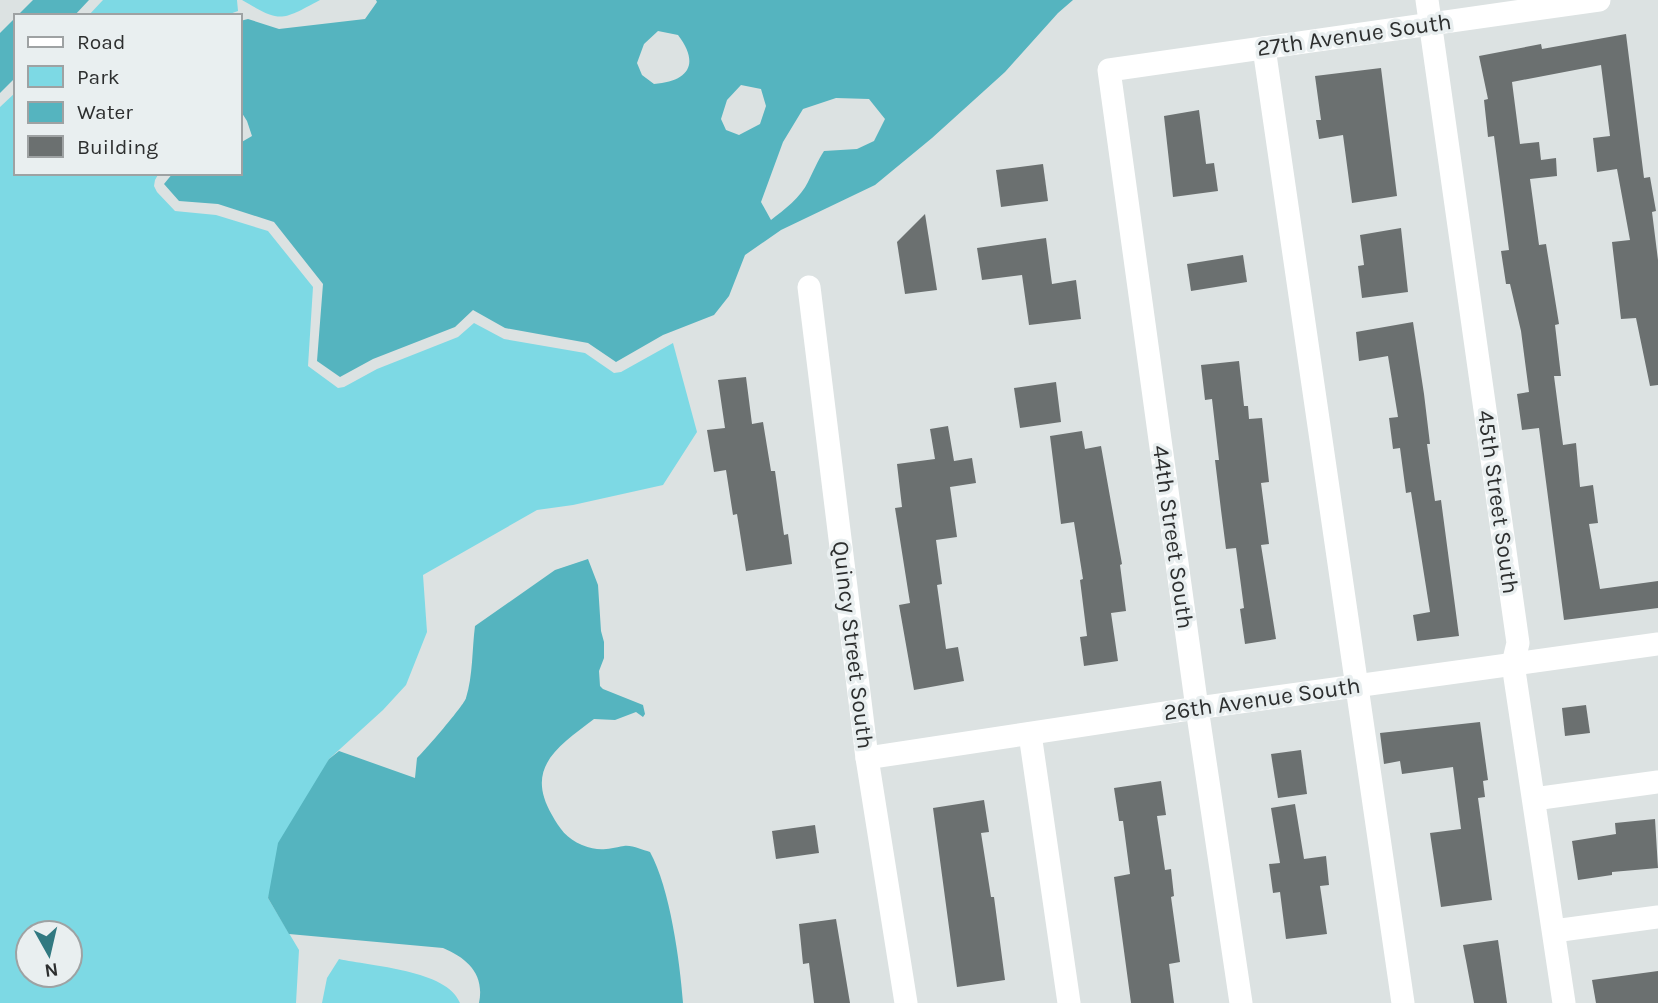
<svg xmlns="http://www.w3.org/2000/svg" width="1658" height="1003" font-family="Karla,sans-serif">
  <rect width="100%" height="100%" fill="#dce2e2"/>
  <!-- green -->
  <g fill="#7dd9e4" fill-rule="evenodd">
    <polygon points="103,0 237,0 238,11 224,16 88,16"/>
    <path d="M 242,0 L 320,0 C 281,21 281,23 242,0 Z"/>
    <path d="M 16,92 L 16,173 L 159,173 L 155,180 L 154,186 L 157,192 L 175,211 L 216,215 L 268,231 L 313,287 L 308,366 L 338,388 L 344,387 L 377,369 L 458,337 L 474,323 L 504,339 L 585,353 L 614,373 L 621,372 L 673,343 L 697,432 L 663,485 L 573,505 L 537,510 L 423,575 L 427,632 L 406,685 L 383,710 L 329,759 L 268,898 L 299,950 L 296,1003 L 0,1003 L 0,107 ZM 28,933 L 70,933 L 70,975 L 28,975 Z"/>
    <path d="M 339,959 C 370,966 448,970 460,1003 L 322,1003 L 327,978 Z"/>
  </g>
  <!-- water -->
  <g fill="#55b4bf" fill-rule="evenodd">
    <polygon points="33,0 89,0 74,16 17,16"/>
    <path d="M 376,0 L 1073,0 L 1058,13 L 1005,72 L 932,138 L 875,185 L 781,230 L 745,255 L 729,296 L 714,315 L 663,335 L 616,362 L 588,343 L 505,328 L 473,310 L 455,327 L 373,359 L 340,377 L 317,361 L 323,284 L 274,222 L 218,204 L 179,201 L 164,184 L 173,173 L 240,173 L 240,143 L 252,136 L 247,121 L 240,110 L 240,21 L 248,19 L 279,29 L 365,19 L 377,2 ZM 658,31 L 678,35 C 700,64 689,81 654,84 L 642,75 L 637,63 L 644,44 ZM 741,85 L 761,89 L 766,106 L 760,124 L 739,135 L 726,130 L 721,119 L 727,100 ZM 836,98 L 869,99 L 885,119 L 874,141 L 857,149 L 824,151 C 817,162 813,172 808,182 C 801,197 784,210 771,220 L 761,202 L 783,142 L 803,109 Z"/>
    <polygon points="16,17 16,77 0,93 0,33"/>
    <path d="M 588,559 L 598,585 L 601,631 L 604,642 L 604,658 L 599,671 L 600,686 L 603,689 L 643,705 L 645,714 L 643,717 L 636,712 L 615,720 L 594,719 C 559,746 524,767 552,815 C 559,828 567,839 582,845 C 599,852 607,849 624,846 C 633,845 642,850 650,852 C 670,888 680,962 683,1003 L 479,1003 C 485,974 467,958 443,948 L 289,934 L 268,898 L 278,843 L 329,759 L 339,751 L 415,778 L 417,758 C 423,753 465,704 466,698 C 473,676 472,649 475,626 L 555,570 Z"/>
  </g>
  <!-- building -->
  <g fill="#6b7070">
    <polygon points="1626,34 1644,178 1650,177 1656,211 1652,212 1658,260 1658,385 1650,386 1636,318 1621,319 1612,242 1630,240 1617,169 1597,172 1593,138 1610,136 1601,65 1512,82 1520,144 1539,142 1541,160 1556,158 1557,176 1530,179 1539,245 1546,244 1559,324 1555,325 1561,376 1554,376 1563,445 1576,443 1580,487 1593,485 1598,523 1589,524 1600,589 1658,581 1658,608 1564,620 1539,428 1522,430 1517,394 1529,392 1521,331 1510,284 1506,284 1501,251 1509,250 1494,136 1488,137 1484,100 1488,99 1479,56 1541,44 1542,49"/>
    <polygon points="1381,68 1397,196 1352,203 1343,135 1319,139 1316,120 1321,120 1315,76"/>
    <polygon points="1199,110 1206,164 1214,163 1218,191 1173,197 1164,116"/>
    <polygon points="1043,164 1048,201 1001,207 996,170"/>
    <polygon points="925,214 937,290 905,294 897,242"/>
    <polygon points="1401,228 1408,292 1362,298 1358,266 1364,265 1360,235"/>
    <polygon points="1046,238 1052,284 1076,280 1081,319 1029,325 1022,275 982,280 977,248"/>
    <polygon points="1243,255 1247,282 1191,291 1187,264"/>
    <polygon points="1413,322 1424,394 1430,444 1427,444 1435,501 1441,500 1459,636 1417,641 1413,615 1430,612 1411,492 1406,493 1400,448 1393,449 1389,418 1398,417 1388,356 1359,361 1356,332"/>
    <polygon points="1239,361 1244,406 1248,406 1249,419 1262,418 1269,482 1261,483 1269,544 1261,545 1276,639 1245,644 1240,609 1244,608 1236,548 1226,549 1221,510 1215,460 1219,460 1212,399 1205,400 1201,365"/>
    <polygon points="746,377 752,424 763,422 771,471 775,471 784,535 788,534 792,564 746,571 737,514 733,515 726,470 714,472 707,430 725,428 718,380"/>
    <polygon points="1056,382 1061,422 1020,428 1014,388"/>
    <polygon points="948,426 954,461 972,458 976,483 950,487 957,537 936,540 942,584 937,585 946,649 958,647 964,681 914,690 899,605 910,603 895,508 902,507 897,464 935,459 930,429"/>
    <polygon points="1082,431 1085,449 1101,446 1122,564 1120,565 1126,611 1111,613 1118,661 1084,666 1080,637 1087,636 1080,580 1083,579 1074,522 1061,524 1050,436"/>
    <polygon points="1586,705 1590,733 1565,736 1562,708"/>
    <polygon points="1480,722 1488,780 1483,781 1485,797 1478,798 1492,900 1441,907 1430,833 1461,829 1453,767 1402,774 1400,761 1384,764 1380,733"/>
    <polygon points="1301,750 1307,794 1278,798 1271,754"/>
    <polygon points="1161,781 1166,815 1157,816 1165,870 1171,869 1174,896 1171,897 1180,962 1169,964 1174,1003 1131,1003 1114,877 1130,874 1123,821 1119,821 1114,788"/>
    <polygon points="984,800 989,832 981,833 991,897 994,897 1005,980 957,987 933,808"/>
    <polygon points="1295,804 1304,859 1326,856 1329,885 1320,886 1327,934 1286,939 1280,892 1273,893 1269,864 1280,863 1271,808"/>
    <polygon points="1655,819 1658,868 1612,872 1612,875 1578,880 1572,841 1616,834 1615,823"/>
    <polygon points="815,825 819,853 776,859 772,831"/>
    <polygon points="836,919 850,1003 814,1003 809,963 803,964 799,924"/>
    <polygon points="1498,940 1507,1003 1474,1003 1463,945"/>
    <polygon points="1658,971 1658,1003 1596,1003 1592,980"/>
  </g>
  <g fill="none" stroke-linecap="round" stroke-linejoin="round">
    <!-- minor -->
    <g stroke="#fff" stroke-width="23">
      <polyline points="1427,0 1518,643 1513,664 1564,1003"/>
      <polyline points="1264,48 1403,1003"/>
      <polyline points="809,287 867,758 906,1003"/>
      <polyline points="1030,734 1069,1003"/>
      <polyline points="867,758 1197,708 1658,644"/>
      <polyline points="1534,799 1658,782"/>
      <polyline points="1554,931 1658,917"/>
      <polyline points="1241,1003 1197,708 1109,70 1599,0"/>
    </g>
  </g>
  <g text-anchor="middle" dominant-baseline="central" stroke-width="7" stroke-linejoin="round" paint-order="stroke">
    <!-- street labels -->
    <g font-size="23" fill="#2d2f2f" stroke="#e9eff0">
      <text transform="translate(1354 35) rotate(-8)">27th Avenue South</text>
      <text transform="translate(1498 502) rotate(82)">45th Street South</text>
      <text transform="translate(1173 537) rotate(82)">44th Street South</text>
      <text transform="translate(853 645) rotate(83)">Quincy Street South</text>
      <text transform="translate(1262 699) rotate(-8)">26th Avenue South</text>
    </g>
  </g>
  <!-- legend -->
  <rect x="14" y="14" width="228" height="161" fill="#e9eff0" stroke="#9ea2a3" stroke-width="2"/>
  <rect x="28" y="37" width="35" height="10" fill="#ffffff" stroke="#9ea2a3" stroke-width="2"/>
  <text x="77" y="49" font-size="21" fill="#2d2f2f">Road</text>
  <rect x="28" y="66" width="35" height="21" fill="#7dd9e4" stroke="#9ea2a3" stroke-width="2"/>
  <text x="77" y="84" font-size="21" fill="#2d2f2f">Park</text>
  <rect x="28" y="102" width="35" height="21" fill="#55b4bf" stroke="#9ea2a3" stroke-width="2"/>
  <text x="77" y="119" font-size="21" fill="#2d2f2f">Water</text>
  <rect x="28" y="136" width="35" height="21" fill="#6b7070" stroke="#9ea2a3" stroke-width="2"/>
  <text x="77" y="154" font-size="21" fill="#2d2f2f">Building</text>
  <!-- north arrow -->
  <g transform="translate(49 954) rotate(172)"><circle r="33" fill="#e9eff0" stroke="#9ea2a3" stroke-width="2"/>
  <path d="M0-5L12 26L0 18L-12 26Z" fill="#317981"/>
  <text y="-10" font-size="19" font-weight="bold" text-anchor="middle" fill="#2d2f2f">N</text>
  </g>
</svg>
